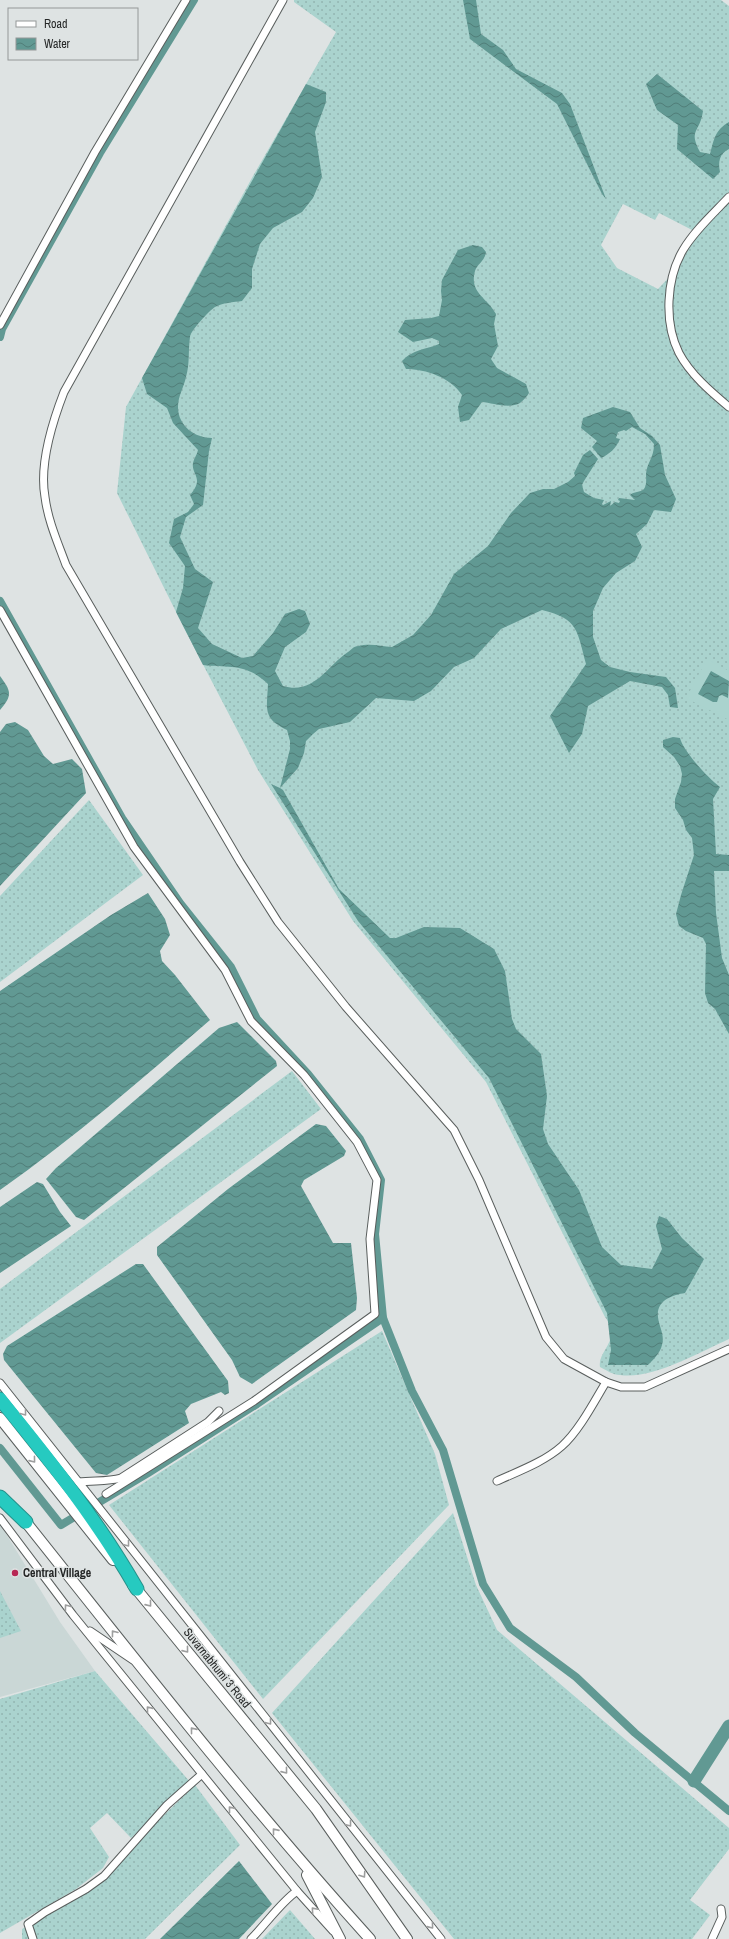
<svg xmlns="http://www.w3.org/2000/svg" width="729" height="1939" font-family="'Archivo Narrow',sans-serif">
  <defs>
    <pattern id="grass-dots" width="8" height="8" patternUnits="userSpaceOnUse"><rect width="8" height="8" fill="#aad3ce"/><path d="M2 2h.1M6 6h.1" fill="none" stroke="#92b5b1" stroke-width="1.8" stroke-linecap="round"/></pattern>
    <pattern id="water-waves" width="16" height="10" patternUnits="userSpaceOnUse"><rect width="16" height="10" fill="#619993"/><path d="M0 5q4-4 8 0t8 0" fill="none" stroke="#507d78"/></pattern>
  </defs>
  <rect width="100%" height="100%" fill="#dee3e3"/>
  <!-- built -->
  <polygon fill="#cad7d6" points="0,1524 60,1622 95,1671 0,1697"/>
  <!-- grass -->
  <g fill="url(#grass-dots)" fill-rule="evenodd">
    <path d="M 294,0 L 721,0 L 729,6 L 729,1339 C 700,1352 652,1380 620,1375 C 613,1375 606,1370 600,1367 C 597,1351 623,1340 605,1317 L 486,1082 L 353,921 L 258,770 L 184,628 L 117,493 L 126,407 L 253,176 L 336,32 L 294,2 ZM 623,204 L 655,220 L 659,213 L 696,232 L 673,273 L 658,289 L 617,268 L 601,245 Z"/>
    <polygon points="89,800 143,875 0,982 0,896"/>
    <polygon points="292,1071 321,1109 0,1343 0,1289"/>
    <polygon points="382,1331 435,1454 449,1505 263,1699 109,1505"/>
    <polygon points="453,1513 476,1585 497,1630 729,1828 729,1849 690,1900 710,1915 692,1939 454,1939 272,1713"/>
    <polygon points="0,1591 21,1631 0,1638"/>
    <polygon points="95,1671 190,1782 131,1838 107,1813 90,1828 109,1857 103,1868 76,1889 0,1933 0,1699"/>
    <polygon points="195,1785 240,1845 145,1939 22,1939 22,1929 81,1896"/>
    <polygon points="290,1910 315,1939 262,1939"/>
  </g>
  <!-- garden -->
  <polygon fill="#aad3ce" points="707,659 729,671 729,720 686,698"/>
  <!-- water -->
  <g fill="url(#water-waves)">
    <polygon points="463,0 476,0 481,34 503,50 516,69 562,93 570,104 606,199 602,194 557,104 470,39"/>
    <path d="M 657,74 L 703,111 C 700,133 688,129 700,152 L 710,154 C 714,139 715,130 729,122 L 729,149 C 719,154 718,162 720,172 L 713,179 L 677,149 L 678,125 L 657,110 L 646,84 Z"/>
    <path d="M 306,84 L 326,92 L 326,102 L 315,132 L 322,177 L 313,198 L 302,212 L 273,228 L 260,244 L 252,269 L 252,288 L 242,301 C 234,302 222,303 215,307 C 210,310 190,331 190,337 C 188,350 190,364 186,377 C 184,387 178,396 178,407 C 178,426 195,438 212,438 L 209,451 L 203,505 L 186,517 L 180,537 L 195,569 L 213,582 L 198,628 L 212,644 L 242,658 L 253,656 L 273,633 L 285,614 L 299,609 L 305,611 L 310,624 L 306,632 L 285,647 L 275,671 L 283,686 C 314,695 326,667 348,652 C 351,650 354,646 358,646 C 370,643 381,646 392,647 L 413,635 L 431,615 L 454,574 L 488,546 L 511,513 L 530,493 L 543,489 L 554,489 L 568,482 L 575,476 L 574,473 L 583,455 L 590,450 L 598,459 L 584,481 L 582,485 L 584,492 L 594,498 L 604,500 L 602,504 L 603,505 L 611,501 L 610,506 L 615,502 L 619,503 L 620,501 L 618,500 L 619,498 L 635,500 L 630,495 C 634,491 640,493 644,489 C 647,485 646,479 646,474 C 647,462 654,458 654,444 L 645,434 L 632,427 L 626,431 L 624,430 L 618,432 L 616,438 L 620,439 C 616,448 610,454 601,458 L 592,447 L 597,441 L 581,428 L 583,418 L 613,407 L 630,412 L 640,428 L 652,436 L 660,445 L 665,475 L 676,499 L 671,512 L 654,510 L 647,524 L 636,534 L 642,547 L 635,561 L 616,573 L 603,588 L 593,611 L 593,637 L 601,660 L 610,667 L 630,672 L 666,677 L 675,688 L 678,708 L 670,707 L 668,695 L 662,687 L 630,681 L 588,706 L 582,734 L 569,753 L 550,716 L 586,664 C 577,631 579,619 542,610 L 501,629 L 474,658 L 454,667 L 431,691 L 414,701 L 376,698 L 350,722 L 319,729 L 313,734 L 306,741 L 304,753 L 298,768 L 280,788 L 283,790 L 339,889 L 390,938 L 396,938 L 424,927 L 460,928 L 494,949 L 505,971 L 512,1019 L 516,1029 L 541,1054 L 547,1096 L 543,1129 L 548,1144 L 579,1190 L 602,1247 L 621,1265 L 652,1269 L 662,1249 L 656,1226 L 659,1216 L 667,1219 L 682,1238 L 704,1259 L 685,1293 C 673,1295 656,1300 658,1317 C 659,1327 665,1335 662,1345 C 660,1353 654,1359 648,1365 L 608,1365 L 611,1350 L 607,1313 L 489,1078 L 358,921 L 271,784 L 280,788 L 290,749 L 290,741 L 287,730 C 262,718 267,709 268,684 C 246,663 231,668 203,665 L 176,612 L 183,588 L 185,566 L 169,543 L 174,519 L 188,512 L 194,504 L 190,495 C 205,478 191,475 193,463 C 194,458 197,455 198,450 L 173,423 L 167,408 L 147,394 L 142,378 Z"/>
    <path d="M 473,245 L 482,247 L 486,252 C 485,261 477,264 475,271 C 469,293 487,297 496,314 L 494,324 L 498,346 L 491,359 L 497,368 L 526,384 L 529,393 C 527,396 524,400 520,403 C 510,409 492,403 482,402 L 469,420 L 460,422 L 458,407 L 462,395 C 451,378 426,369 406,369 L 402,361 C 413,349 425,350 439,344 L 439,341 L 432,338 L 413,342 L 398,332 L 405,320 L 431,318 L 439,316 L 442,300 L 441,291 L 442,280 L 458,250 Z"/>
    <polygon points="711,671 729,681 728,698 722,695 719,696 717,702 713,702 698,694"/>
    <path d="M 0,676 C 11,691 13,695 0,710 Z"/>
    <polygon points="15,722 28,730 44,756 53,764 72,759 82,769 86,793 0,886 0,732 6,724"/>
    <path d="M 673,737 L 680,738 C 683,751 709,779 720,787 L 713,799 L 716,854 L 729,855 L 729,871 L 714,871 L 716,913 L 722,958 L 729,975 L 729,1034 L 715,1009 L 708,1003 L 705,993 L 706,944 L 703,938 L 686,931 L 679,926 L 676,914 L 681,895 L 694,855 L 692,838 L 686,830 L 683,820 L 675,808 L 675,799 L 681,782 L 682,774 L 680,766 L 674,757 L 663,747 L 663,740 Z"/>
    <path d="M 148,893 L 165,919 L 170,935 L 160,951 L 162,961 L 175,975 L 210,1020 C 142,1079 74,1138 0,1190 L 0,991 L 111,915 Z"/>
    <polygon points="237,1022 276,1061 277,1066 84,1220 76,1217 46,1179 56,1168 219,1028"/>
    <polygon points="316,1124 326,1126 346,1151 344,1156 304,1180 301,1186 333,1243 351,1243 357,1298 356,1310 252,1384 240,1377 232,1360 157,1255 157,1247 228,1189"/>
    <polygon points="37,1182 43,1184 60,1212 71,1226 0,1273 0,1207"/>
    <polygon points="136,1264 143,1264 228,1381 229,1393 225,1395 221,1392 191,1404 185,1411 189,1423 107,1475 96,1473 4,1360 3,1354 7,1346"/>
    <polygon points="239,1861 272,1904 239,1939 160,1939"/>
  </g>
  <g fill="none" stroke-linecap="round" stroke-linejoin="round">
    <!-- canal -->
    <g stroke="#619993" stroke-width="8">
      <polyline points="0,337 2,329 100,153 194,0"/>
      <polyline points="0,601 122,818 180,903 231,967 257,1019 308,1074 360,1139 381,1180 375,1234 383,1318 412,1391 443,1450 483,1584 510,1628 576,1677 635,1733 729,1811"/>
      <polyline points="0,1448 61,1525 148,1473 257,1404 383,1318"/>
    </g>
    <!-- river -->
    <polyline stroke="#619993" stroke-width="13" points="694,1781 729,1726"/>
    <!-- street casing -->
    <g stroke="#595e5d" stroke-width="9">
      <g id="street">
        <path d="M 283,0 L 64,392 C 52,423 39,464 45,497 C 48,521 58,543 66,565 L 240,862 L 278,922 L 346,1007 L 454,1130 L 479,1180 L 546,1337 L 564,1359 L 606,1382 L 621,1387 L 645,1387 L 729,1349"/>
        <path d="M 729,197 C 713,214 695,230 683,250 C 666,279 664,323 679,353 C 690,374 711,392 729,407"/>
        <polyline points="0,325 95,152 186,0"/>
        <polyline points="0,610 134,847 225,970 251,1021 304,1075 357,1142 377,1180 370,1239 375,1314 254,1401 106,1494"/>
        <polyline points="0,1383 441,1939"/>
        <path d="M 497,1481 C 519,1471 544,1462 562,1446 C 579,1431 594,1402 606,1382"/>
        <path d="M 79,1482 C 93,1480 107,1482 121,1478 L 208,1422 L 219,1411"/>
        <polyline points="0,1518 73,1615 297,1891 333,1931"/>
        <polyline points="90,1631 133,1660"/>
        <polyline points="33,1939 28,1924 45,1912 86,1889 104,1876 167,1805 202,1774"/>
        <path d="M 251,1939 C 266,1924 281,1902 297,1891"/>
        <polyline points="712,1939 722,1917 721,1909"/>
      </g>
    </g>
    <!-- secondary casing -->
    <g stroke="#595e5d" stroke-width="12">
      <g id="secondary">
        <polyline points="0,1418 113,1560"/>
        <path d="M 21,1516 C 135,1659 247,1803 370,1939"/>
        <polyline points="133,1585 316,1809 407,1939"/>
        <polyline points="307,1875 340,1939"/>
      </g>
    </g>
    <!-- highway casing -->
    <g stroke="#26918a" stroke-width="15">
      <g id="highway">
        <path d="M 0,1399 C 49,1459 98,1521 137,1589"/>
        <polyline points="0,1497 26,1522"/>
      </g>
    </g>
    <!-- street -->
    <use href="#street" stroke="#fff" stroke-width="7"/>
    <!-- secondary -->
    <use href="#secondary" stroke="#fff" stroke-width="10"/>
    <!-- highway -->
    <use href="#highway" stroke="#26cac0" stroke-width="13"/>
  </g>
  <!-- one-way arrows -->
  <defs><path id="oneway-chevron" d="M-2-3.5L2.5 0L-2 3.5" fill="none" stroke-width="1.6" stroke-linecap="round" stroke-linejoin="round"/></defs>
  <g stroke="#9d9e9e">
    <use href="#oneway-chevron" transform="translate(24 1413) rotate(52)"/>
    <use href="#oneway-chevron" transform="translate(33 1460) rotate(51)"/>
    <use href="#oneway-chevron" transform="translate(127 1544) rotate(52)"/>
    <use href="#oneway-chevron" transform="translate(149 1604) rotate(51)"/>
    <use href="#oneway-chevron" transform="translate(67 1607) rotate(-127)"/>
    <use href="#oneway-chevron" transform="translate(114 1633) rotate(-128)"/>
    <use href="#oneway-chevron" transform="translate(186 1650) rotate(51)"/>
    <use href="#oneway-chevron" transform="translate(149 1709) rotate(-129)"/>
    <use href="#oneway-chevron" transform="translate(269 1722) rotate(52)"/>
    <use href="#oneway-chevron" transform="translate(193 1730) rotate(-129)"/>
    <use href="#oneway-chevron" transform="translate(285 1771) rotate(51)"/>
    <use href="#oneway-chevron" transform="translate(231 1809) rotate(-129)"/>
    <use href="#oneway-chevron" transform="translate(349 1824) rotate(52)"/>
    <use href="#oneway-chevron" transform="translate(275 1831) rotate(-129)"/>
    <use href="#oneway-chevron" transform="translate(363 1875) rotate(56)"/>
    <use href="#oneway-chevron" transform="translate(314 1910) rotate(-131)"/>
    <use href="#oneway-chevron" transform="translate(431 1926) rotate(51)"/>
  </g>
  <!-- markers -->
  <circle fill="#b72754" stroke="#dee3e3" stroke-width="1.5" cx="15" cy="1573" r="4"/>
  <g text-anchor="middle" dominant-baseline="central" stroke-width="3" stroke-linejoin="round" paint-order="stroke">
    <!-- poi labels -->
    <g font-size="12" font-weight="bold" fill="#252727" stroke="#dee3e3" text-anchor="start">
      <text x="23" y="1573">Central Village</text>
    </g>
    <!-- street labels -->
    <g font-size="12" fill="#252727" stroke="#dee3e3">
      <text transform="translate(217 1668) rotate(51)">Suvarnabhumi 3 Road</text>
    </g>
  </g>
  <!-- legend -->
  <rect x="8" y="8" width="130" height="52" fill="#dee3e3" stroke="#949898"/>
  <rect x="16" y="21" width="20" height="6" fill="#ffffff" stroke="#949898"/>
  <text x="44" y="28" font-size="12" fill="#252727">Road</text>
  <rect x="16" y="38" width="20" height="12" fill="url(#water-waves)" stroke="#949898"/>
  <text x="44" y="48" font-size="12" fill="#252727">Water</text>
</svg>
